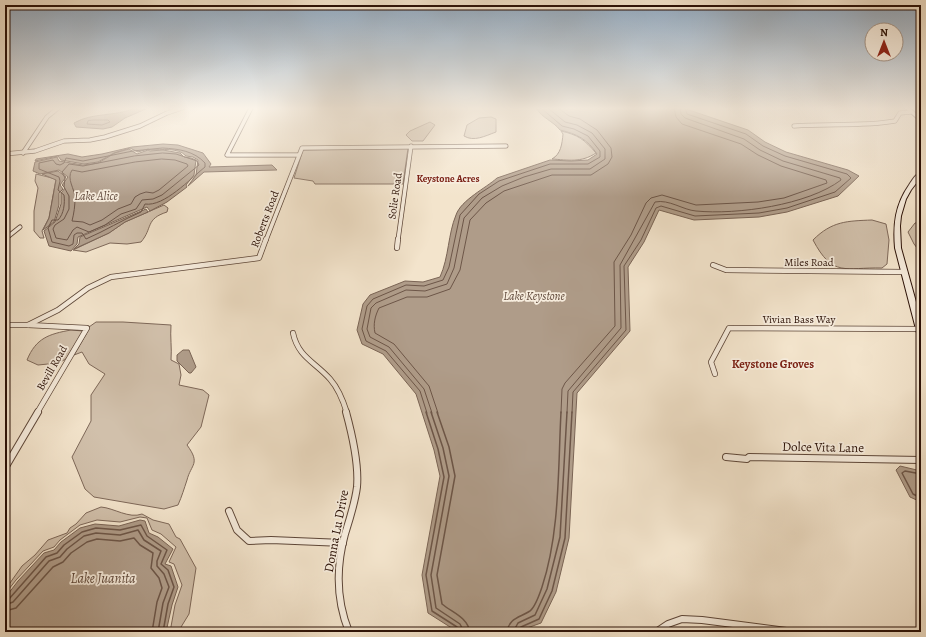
<svg xmlns="http://www.w3.org/2000/svg" width="926" height="637" font-family="Alegreya,serif">
  <rect width="100%" height="100%" fill="#f3e4cc"/>
  <filter id="stains"><feTurbulence type="fractalNoise" baseFrequency=".005" numOctaves="4"/><feColorMatrix values="0 0 0 0 .2 0 0 0 0 .09 0 0 0 0 .02 0 0 0 .5 -.17"/></filter>
  <radialGradient id="worn" r=".72"><stop offset=".6" stop-color="#630" stop-opacity="0"/><stop offset="1" stop-color="#630" stop-opacity=".3"/></radialGradient>
  <!-- green -->
  <g fill="#d1c0ab" stroke="#7e6859">
    <path d="M 491,117 L 496,119 L 496,132 C 485,136 474,142 464,136 L 467,125 L 479,118 Z"/>
    <polygon points="430,122 435,125 423,141 412,141 406,135 410,131"/>
    <path d="M 561,131 C 578,135 584,139 596,153 C 581,163 568,160 552,159 C 561,154 562,144 563,134 Z"/>
    <polygon points="408,148 403,184 315,184 313,181 294,178 303,150"/>
    <polygon points="36,174 56,179 49,218 42,231 44,238 40,238 34,231 34,211 38,188 35,181"/>
    <path d="M 164,205 L 168,208 L 167,212 C 145,219 153,228 141,242 L 127,244 L 110,243 L 86,252 L 73,250 L 109,233 L 125,222 Z"/>
    <path d="M 872,220 L 886,224 L 889,240 L 887,264 L 882,268 C 845,267 833,278 813,240 C 832,221 847,221 872,220 Z"/>
    <polygon points="921,222 921,253 914,244 908,232 915,223"/>
    <path d="M 96,322 L 123,322 L 171,325 C 170,337 172,348 171,360 L 179,364 L 181,375 L 179,385 L 203,390 L 209,395 L 201,427 L 187,445 C 201,464 191,464 187,480 C 184,489 182,496 178,505 L 164,509 L 94,497 L 85,489 L 72,457 L 91,421 L 91,395 L 105,374 L 89,364 L 82,352 L 74,355 L 89,329 L 89,327 Z"/>
    <path d="M 71,330 L 83,331 L 66,359 L 58,363 L 38,365 L 27,360 C 36,338 49,334 71,330 Z"/>
    <path d="M 101,507 C 114,508 129,519 142,514 L 153,520 L 169,524 L 176,537 L 180,539 L 196,568 L 189,614 L 178,632 L 170,632 L 175,605 L 182,585 L 174,564 L 169,562 L 176,547 L 161,534 L 152,530 L 147,518 L 140,517 L 120,522 L 97,520 L 80,525 L 60,540 L 54,547 L 43,551 L 16,580 L 5,594 L 5,590 L 22,566 L 35,555 L 48,540 L 67,533 L 70,528 L 76,524 L 86,513 Z"/>
  </g>
  <!-- water -->
  <g fill="#af9c89" stroke="#7a6455">
    <path d="M 135,108 L 148,108 L 125,118 L 112,127 L 103,129 L 76,127 L 74,123 C 93,112 115,117 135,108 Z"/>
    <path d="M 536,108 L 683,108 L 748,130 L 765,142 L 786,152 L 848,170 L 859,176 L 838,196 L 787,212 L 759,217 L 694,220 L 659,210 L 644,242 L 628,267 L 630,331 L 577,393 L 569,538 L 556,592 L 541,623 L 516,632 L 458,632 L 428,613 L 422,575 L 440,476 L 434,450 L 416,394 L 383,354 L 362,344 L 357,330 L 363,304 L 370,295 L 405,281 L 423,282 L 440,277 C 449,257 448,234 456,215 C 461,200 486,188 497,178 L 550,160 L 571,161 L 588,160 L 597,154 C 587,139 577,134 560,130 C 553,121 542,118 536,108 Z"/>
    <path d="M 163,144 L 178,145 L 203,153 L 211,164 L 209,167 L 272,165 L 277,170 L 204,172 L 188,186 L 196,175 L 198,160 L 193,157 L 186,156 C 178,147 161,150 151,150 L 148,149 L 138,152 L 130,148 L 114,153 L 98,162 L 84,164 L 61,160 L 58,156 L 35,161 L 36,159 L 68,154 L 82,157 L 102,154 L 132,147 Z"/>
    <polygon points="129,149 137,154 148,150 150,151 163,150 180,153 184,157 191,158 196,160 194,175 186,185 187,187 167,202 150,211 147,207 78,237 77,244 71,251 49,246 44,231 55,222 61,204 61,193 65,188 62,185 68,177 59,170 40,174 33,171 35,162 57,157 59,161 83,165 98,163 115,153"/>
    <polygon points="58,171 66,177 60,185 63,189 59,193 59,205 54,222 43,230 49,218 56,180 42,174"/>
    <polygon points="146,209 148,212 125,222 109,233 74,249 79,244 80,237"/>
    <polygon points="183,350 189,350 196,367 191,373 189,373 177,361 177,355"/>
    <polygon points="900,466 921,471 921,502 910,497 896,470"/>
    <polygon points="140,520 145,521 149,533 158,537 173,549 165,564 171,566 178,587 172,605 166,632 5,632 5,598 18,581 44,553 54,550 61,542 80,528 95,524 119,526"/>
  </g>
  <g fill="none" stroke-linecap="round" stroke-linejoin="round">
    <!-- shore-far1 -->
    <g stroke="#6d5648" stroke-width="1">
      <polygon points="93,120 108,120 110,122 102,125 87,124 88,121"/>
      <path d="M 163,148 C 179,149 194,151 205,163 L 205,167 C 190,179 164,207 145,204 L 141,212 C 122,220 105,231 86,239 L 82,233 L 77,233 L 74,235 L 73,244 L 69,246 L 52,242 L 48,228 L 52,220 L 58,220 C 64,214 65,203 64,195 L 58,190 L 60,181 L 59,177 L 39,169 L 39,163 L 53,160 L 56,164 L 60,165 L 64,163 L 66,158 L 83,161 L 133,151 Z"/>
      <polygon points="163,153 176,154 197,161 199,165 162,195 153,199 142,200 136,209 121,214 105,225 89,232 77,227 73,230 67,240 56,238 53,229 55,225 64,219 69,209 69,196 64,187 65,178 62,172 69,164 83,166 134,156"/>
      <path d="M 162,159 L 175,160 L 187,164 L 188,166 L 159,190 L 153,193 L 146,192 L 140,194 L 135,197 L 131,204 L 118,209 L 102,220 L 90,225 L 83,222 L 72,221 C 74,213 75,206 75,198 C 75,189 66,179 72,170 L 82,172 L 135,162 Z"/>
      <polyline points="427,413 420,391 386,351 366,341 362,329 367,306 373,299 406,285 424,286 443,280 449,267 460,215 479,194 499,181 550,164 588,164 600,157 600,151 588,136 574,129 562,126 541,108"/>
      <polyline points="432,413 424,389 389,347 370,337 367,329 371,308 376,303 406,290 425,291 447,284 454,268 464,218 482,198 502,186 524,177 551,169 590,169 605,159 605,149 592,133 577,125 565,122 548,108"/>
      <path d="M 438,413 L 429,386 L 394,344 L 375,333 C 373,324 375,316 379,308 L 407,297 L 427,297 L 450,289 L 460,270 L 470,220 L 486,203 L 504,191 L 552,175 L 591,175 L 608,164 L 612,157 L 611,148 L 597,130 L 580,119 L 569,116 L 558,108"/>
      <polyline points="561,413 562,389 565,383 615,326 614,262 631,235 646,203 651,198 662,195 696,205 758,202 784,198 827,183 826,180 781,166 758,155 741,144 682,124 676,117 674,108"/>
      <path d="M 567,413 L 568,391 L 621,328 L 620,265 L 655,202 C 669,199 683,210 696,211 C 737,215 808,205 841,180 L 840,178 L 783,161 L 760,150 L 744,139 L 685,118 L 681,114 L 680,108"/>
      <polyline points="572,413 573,392 626,330 624,266 641,240 656,208 661,206 695,216 759,213 787,208 835,192 851,178 847,174 785,156 763,146 746,134 687,114 685,108"/>
    </g>
    <!-- shore -->
    <g stroke="#6d5648" stroke-width="1.5">
      <polyline points="426,412 438,449 444,477 426,575 432,611 457,627 459,632"/>
      <polyline points="431,412 443,448 449,476 431,575 436,608 460,624 464,632"/>
      <path d="M 437,412 L 449,447 L 455,476 L 437,575 L 442,604 C 453,613 467,617 470,632"/>
      <polyline points="921,474 905,471 902,473 913,494 921,498"/>
      <polyline points="5,600 9,599 46,557 57,553 64,545 82,532 96,528 120,530 141,525 147,536 167,550 161,564 168,570 174,587 168,604 163,632"/>
      <polyline points="5,605 13,602 49,561 60,557 67,549 84,536 96,533 120,535 138,530 144,540 161,551 157,561 157,566 164,574 169,587 163,603 158,632"/>
      <polyline points="5,611 16,608 53,567 63,562 71,553 87,542 97,539 120,541 134,538 140,545 153,553 151,568 159,578 162,588 157,602 152,632"/>
      <path d="M 507,632 C 509,618 519,618 530,611 C 535,607 540,593 542,587 C 560,533 558,468 561,412"/>
      <polyline points="513,632 518,623 535,615 547,589 560,537 567,412"/>
      <polyline points="518,632 521,627 539,619 552,591 565,538 572,412"/>
    </g>
    <!-- street-far2 casing -->
    <g stroke="#5d4638" stroke-width="5">
      <g id="street-far2">
        <polyline points="251,108 227,155 298,155"/>
        <path d="M 794,126 C 827,123 862,127 895,121 L 900,113 L 911,112"/>
        <polyline points="23,153 47,117 58,108"/>
        <polyline points="5,154 35,151 64,141 90,140 105,137 140,126 167,113 182,108"/>
        <polyline points="5,239 20,227"/>
        <polyline points="266,240 302,148 506,146"/>
        <polyline points="398,240 411,146"/>
      </g>
    </g>
    <!-- street-far1 casing -->
    <g stroke="#5d4638" stroke-width="6">
      <g id="street-far1">
        <polyline points="397,248 398,239"/>
        <polyline points="713,265 726,270 905,272"/>
        <polyline points="5,325 28,325 58,310 88,288 111,277 259,258 266,239"/>
        <polyline points="28,325 87,328 37,413"/>
        <path d="M 293,333 C 298,357 315,362 330,379 C 338,388 343,400 347,413"/>
        <polyline points="715,374 711,362 729,328 920,329"/>
      </g>
    </g>
    <!-- street casing -->
    <g stroke="#5d4638" stroke-width="8">
      <g id="street">
        <path d="M 346,412 C 352,434 359,464 357,487 C 355,503 350,518 345,534 C 336,567 336,600 349,632"/>
        <polyline points="726,457 747,459 749,457 921,460"/>
        <polyline points="5,468 38,412"/>
        <polyline points="229,511 237,530 249,541 271,540 343,543"/>
        <polyline points="656,632 668,624 682,619 702,620 794,632"/>
      </g>
    </g>
    <!-- secondary casing -->
    <g stroke="#2b1107" stroke-width="2">
      <g id="secondary">
        <polygon points="905,108 910,108 921,118 921,122"/>
        <path d="M 921,171 L 921,177 L 911,190 L 906,199 L 901,216 L 900,226 L 901,248 L 921,320 L 921,336 L 918,335 L 917,333 L 895,248 C 893,225 895,205 909,185 C 912,180 916,174 921,171 Z"/>
      </g>
    </g>
    <!-- street-far2 -->
    <use href="#street-far2" stroke="#f7edde" stroke-width="3.5"/>
    <!-- street-far1 -->
    <use href="#street-far1" stroke="#f7edde" stroke-width="4.5"/>
    <!-- street -->
    <use href="#street" stroke="#f7edde" stroke-width="6"/>
    <!-- secondary -->
    <use href="#secondary" fill="#f7edde" fill-rule="evenodd"/>
  </g>
  <!-- sky -->
  <linearGradient id="sky" x2="0" y2="1"><stop stop-color="#91aac2"/><stop offset="0.55" stop-color="#faf3e8"/><stop offset="1" stop-color="#faf3e8" stop-opacity="0"/></linearGradient>
  <rect width="926" height="197" fill="url(#sky)"/>
  <g text-anchor="middle" dominant-baseline="central" stroke-width="3.5" stroke-linejoin="round" paint-order="stroke">
    <!-- far-neighbourhood labels -->
    <g font-size="10" font-weight="bold" fill="#7a1f14" stroke="#f7edde">
      <text x="448" y="178">Keystone Acres</text>
    </g>
    <!-- street labels -->
    <g font-size="11" fill="#2b1107" stroke="#f7edde">
      <text transform="translate(395 196) rotate(-82)">Solie Road</text>
      <text transform="translate(265 219) rotate(-69)">Roberts Road</text>
      <text x="809" y="262">Miles Road</text>
      <text x="799" y="319">Vivian Bass Way</text>
      <text transform="translate(52 368) rotate(-60)">Bevill Road</text>
    </g>
    <!-- water labels -->
    <g font-size="12" font-style="italic" fill="#60493b" stroke="#f7edde">
      <text x="96" y="196">Lake Alice</text>
      <text x="534" y="296">Lake Keystone</text>
    </g>
    <!-- neighbourhood labels -->
    <g font-size="12" font-weight="bold" fill="#7a1f14" stroke="#f7edde">
      <text x="773" y="364">Keystone Groves</text>
    </g>
    <!-- near-street labels -->
    <g font-size="13" fill="#2b1107" stroke="#f7edde">
      <text transform="translate(823 447) rotate(1)">Dolce Vita Lane</text>
      <text transform="translate(336 531) rotate(-79)">Donna Lu Drive</text>
    </g>
    <!-- near-water labels -->
    <g font-size="14" font-style="italic" fill="#60493b" stroke="#f7edde">
      <text x="103" y="578">Lake Juanita</text>
    </g>
  </g>
  <!-- margin -->
  <rect width="926" height="637" fill="none" stroke="#f3e4cc" stroke-width="20"/>
  <rect x="6" y="6" width="914" height="625" fill="none" stroke="#2b1107" stroke-width="2"/>
  <rect x="10" y="10" width="906" height="617" fill="none" stroke="#2b1107"/>
  <!-- north arrow -->
  <g transform="translate(884 42)"><circle r="19" fill="#f7edde" stroke="#a59588"/>
  <path d="M0-3L7 15L0 10L-7 15Z" fill="#8f2418"/>
  <text y="-6" font-size="11" font-weight="bold" text-anchor="middle" fill="#2b1107">N</text>
  </g>
  <rect width="100%" height="100%" filter="url(#stains)"/>
  <rect width="100%" height="100%" fill="url(#worn)"/>
</svg>
